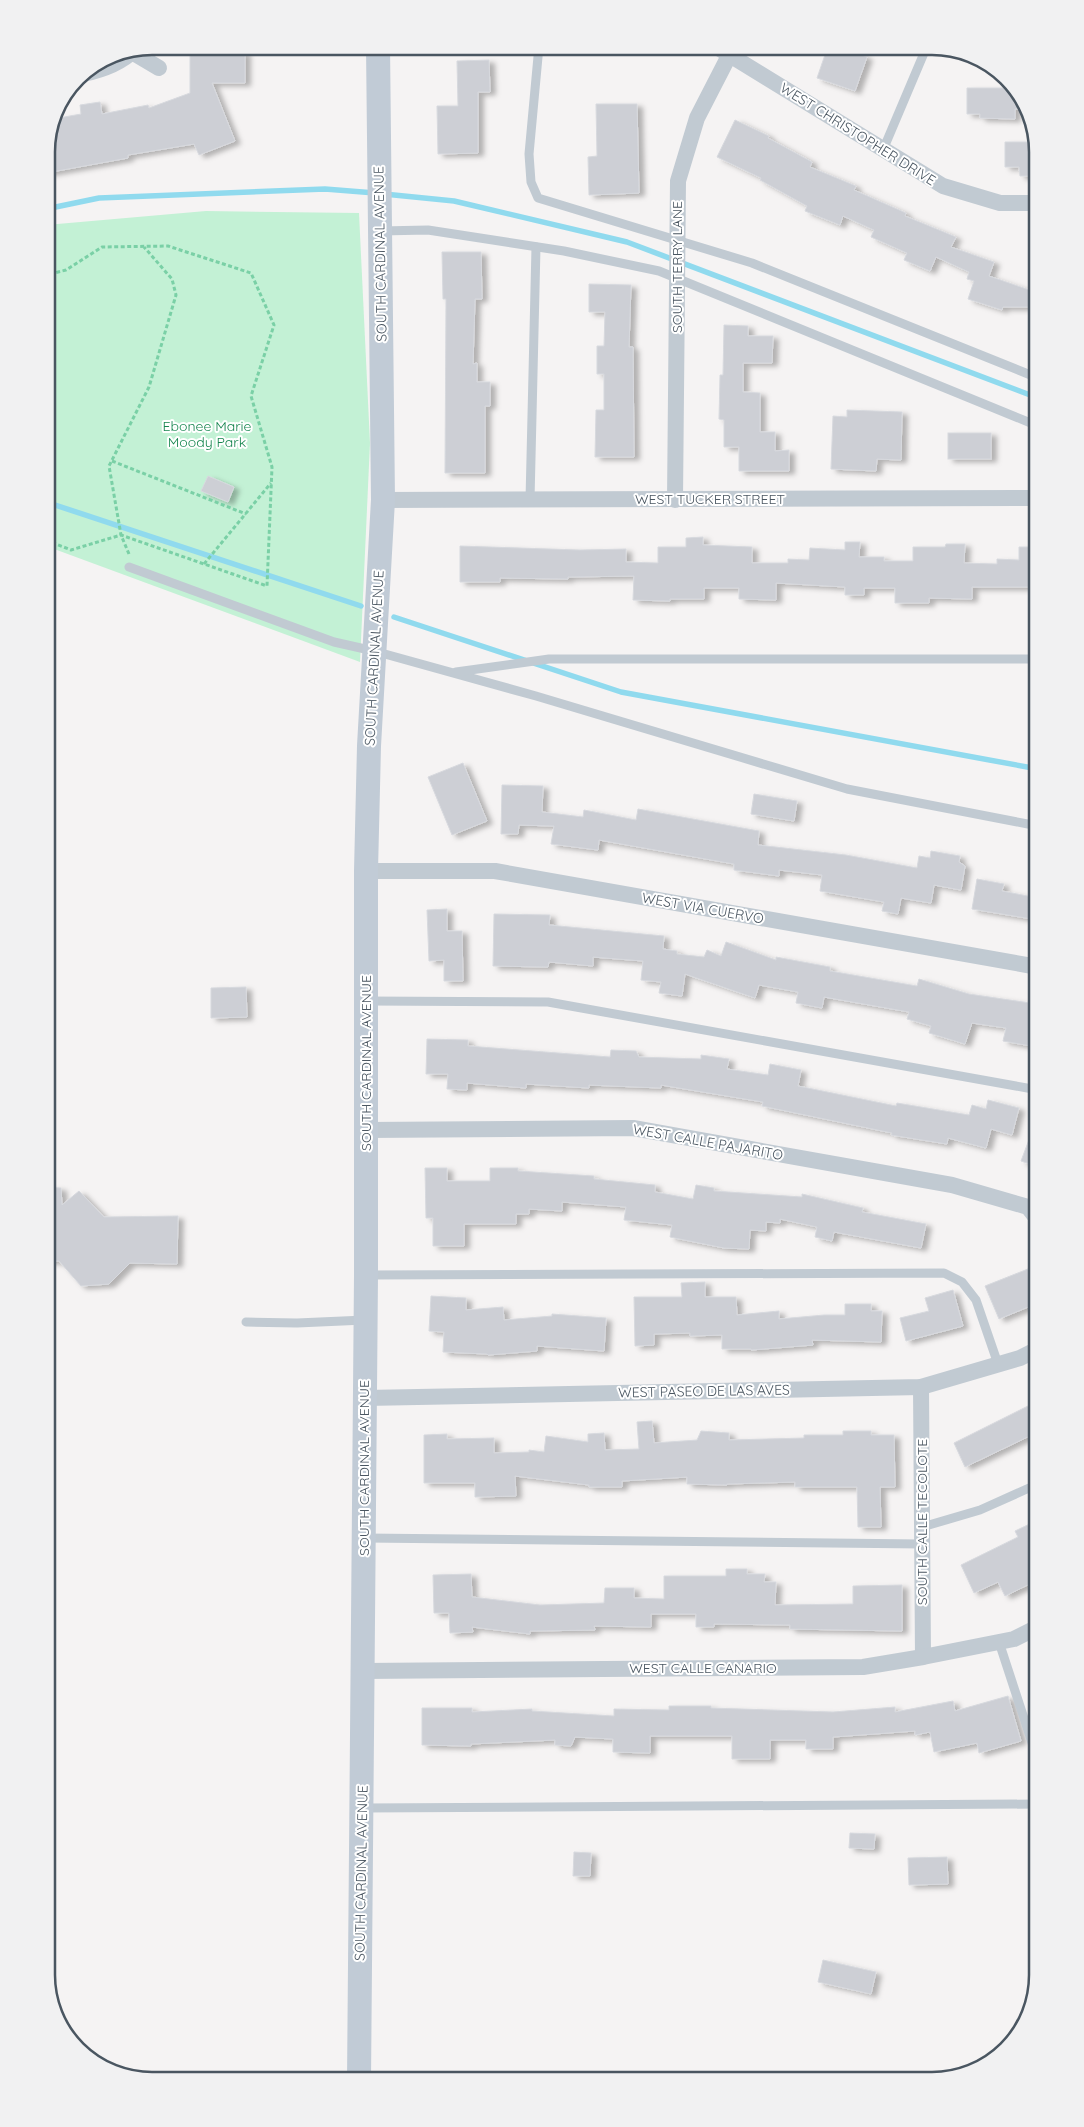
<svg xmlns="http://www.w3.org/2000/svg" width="1084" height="2127" font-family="Quicksand,sans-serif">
  <defs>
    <filter id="shadow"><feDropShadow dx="5.5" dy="3" stdDeviation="2.5" flood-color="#0004"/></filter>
  </defs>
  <rect width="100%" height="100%" fill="#f5f3f3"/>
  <!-- green -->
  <polygon fill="#c3f1d5" points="206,211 359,213 370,443 360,662 46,546 46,225"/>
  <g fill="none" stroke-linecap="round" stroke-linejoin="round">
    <!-- stream -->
    <g stroke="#90daee" stroke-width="5.5">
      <polyline points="384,194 454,201 627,242 1038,398"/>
      <polyline points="46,209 99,198 325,189 375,193"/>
      <polyline points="46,502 361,606"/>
      <polyline points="394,617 621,692 1038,769"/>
    </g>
  </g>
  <!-- building -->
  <g fill="#cdcfd5" stroke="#d7d9de" filter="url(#shadow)">
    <polygon points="828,46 837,46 867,57 855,91 817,78"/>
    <polygon points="190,51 245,52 245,83 212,83 235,141 199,155 194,144 128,155 128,158 46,173 46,146 53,119 81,114 80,105 100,102 102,114 148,105 149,108 190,93"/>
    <polygon points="489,60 490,92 478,92 478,153 438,154 437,106 458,106 457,61"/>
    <polygon points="967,88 1012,88 1028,109 1015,109 1015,119 980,118 980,114 967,114"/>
    <polygon points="596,104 637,104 639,193 589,195 588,157 597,156"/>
    <polygon points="735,120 769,136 768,138 812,162 810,167 856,186 854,190 906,213 905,216 956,237 951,247 994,262 989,276 1038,293 1038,307 1003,307 1002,310 968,299 974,281 967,279 969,272 936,257 930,271 904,260 907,253 871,237 874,230 843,216 840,225 805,211 807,206 760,180 761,178 717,157"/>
    <polygon points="1005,142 1036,142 1038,176 1020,176 1019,167 1005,167"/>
    <polygon points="442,252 481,252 482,299 475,299 473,364 477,363 477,382 490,382 490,406 485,406 485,473 445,473 446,299 443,299"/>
    <polygon points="589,284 631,285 629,347 633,347 634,457 595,457 596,410 604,410 604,374 597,374 597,346 604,346 605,312 589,312"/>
    <polygon points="724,325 748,326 748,336 773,336 772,363 743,363 743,392 760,393 760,432 775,432 775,451 789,450 789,471 739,471 739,447 724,447 724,420 719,419 720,375 723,375"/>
    <polygon points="847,410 902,412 901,460 877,459 876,471 831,469 833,416 847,417"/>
    <rect x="948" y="433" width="43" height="26"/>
    <polygon points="208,476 234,487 228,502 201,491"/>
    <polygon points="703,537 703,545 752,547 752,563 788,563 788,559 809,560 810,548 845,550 845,542 860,542 859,557 884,557 884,561 913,561 913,547 945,547 946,544 965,544 964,563 997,564 997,559 1019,560 1019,547 1038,547 1037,587 972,587 972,599 929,598 929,603 895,603 895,588 864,588 864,595 845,595 845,587 776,583 776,600 739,599 739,588 704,588 704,599 670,599 670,601 633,600 634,576 568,577 568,579 500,578 500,582 460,582 460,546 580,550 626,549 626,562 658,563 658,547 686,547 686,538"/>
    <polygon points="463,763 487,821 452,835 428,777"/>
    <polygon points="502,785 543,786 542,812 583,817 584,810 636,820 638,809 759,831 758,845 846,855 917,868 919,856 930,858 931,851 960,856 959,862 965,866 961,890 934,885 931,903 901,898 898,914 882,911 884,902 820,891 822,875 779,870 779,876 734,870 734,864 599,840 598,850 551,844 554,826 519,825 518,834 501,834"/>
    <polygon points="754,794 797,801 794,821 751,814"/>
    <polygon points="977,879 1004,884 1002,891 1038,898 1038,920 972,909"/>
    <polygon points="447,909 447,931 462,931 463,981 444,981 444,960 429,961 427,910"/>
    <polygon points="494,914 550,915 549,925 664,936 663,949 677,951 677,954 704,957 707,950 721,956 726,942 776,960 776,957 830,967 830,971 917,986 919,979 969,994 1037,1004 1031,1046 1003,1041 1006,1028 972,1023 965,1044 929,1033 931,1026 907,1019 909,1012 824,997 822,1008 796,1003 798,992 759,985 755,998 685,974 682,996 659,993 661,982 641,980 643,961 593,957 593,966 549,962 548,967 493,966"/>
    <polygon points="246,987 247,1017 211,1018 211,988"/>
    <polygon points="427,1039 468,1040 468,1046 610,1057 611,1050 636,1051 639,1057 701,1059 701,1055 729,1059 727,1069 768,1075 770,1064 801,1070 798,1086 896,1106 897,1103 969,1115 972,1105 986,1109 988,1100 1019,1108 1012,1135 991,1129 986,1148 948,1138 947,1144 891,1135 892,1133 762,1106 763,1102 661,1085 661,1088 589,1085 589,1088 526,1084 526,1088 467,1083 467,1090 447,1089 448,1074 426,1074"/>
    <polygon points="1036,1121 1038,1121 1038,1167 1021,1161"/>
    <polygon points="425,1168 447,1168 447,1181 490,1181 490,1168 518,1168 518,1171 594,1176 594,1179 655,1185 655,1192 693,1199 696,1185 714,1188 714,1191 802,1197 802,1194 863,1208 862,1212 926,1224 921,1248 834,1232 832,1241 815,1237 817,1227 780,1219 780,1223 766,1222 766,1231 750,1230 749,1249 724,1248 670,1237 672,1225 624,1220 626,1207 562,1202 562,1211 529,1209 529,1214 516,1214 516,1224 464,1224 464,1246 433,1246 433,1218 426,1218"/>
    <polygon points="46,1187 61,1188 62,1205 79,1191 104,1217 178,1216 177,1264 130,1263 109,1284 81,1286 59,1261 46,1261"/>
    <polygon points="1038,1265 1038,1303 999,1319 985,1286"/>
    <polygon points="705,1282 705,1297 736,1297 737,1315 779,1311 779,1319 824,1315 845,1315 845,1304 871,1304 871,1311 882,1311 881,1342 812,1340 813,1345 751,1350 751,1349 722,1349 722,1335 690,1336 690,1333 654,1334 654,1345 635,1346 634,1297 682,1297 681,1283"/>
    <polygon points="953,1290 963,1326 906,1341 900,1318 929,1311 925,1298"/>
    <polygon points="431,1296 466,1298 466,1310 503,1307 504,1320 552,1316 552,1314 606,1318 604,1351 537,1346 537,1351 488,1355 487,1354 443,1352 444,1332 429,1331"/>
    <polygon points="1038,1401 1038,1432 965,1467 954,1443"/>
    <polygon points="652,1421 654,1443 697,1440 701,1431 729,1433 729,1440 804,1438 804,1435 843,1435 843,1431 871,1431 871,1435 894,1435 895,1487 880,1487 881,1527 858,1527 857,1487 795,1487 795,1482 727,1484 727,1485 687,1484 687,1477 622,1481 622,1487 589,1487 589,1485 515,1476 516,1496 475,1497 475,1483 424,1483 424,1435 447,1434 447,1439 494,1438 494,1453 529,1452 529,1450 544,1452 546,1436 588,1442 588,1434 604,1433 605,1450 639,1449 637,1422"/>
    <polygon points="1038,1520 1038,1580 1005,1596 998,1582 974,1593 961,1565 1018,1537 1015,1531"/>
    <polygon points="726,1569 747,1569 747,1574 765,1574 764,1582 776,1582 775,1605 853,1604 853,1586 902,1585 902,1631 790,1629 790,1625 714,1624 714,1627 696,1627 696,1614 651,1614 651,1627 594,1626 595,1630 530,1631 530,1634 472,1627 473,1632 450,1633 449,1613 434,1613 433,1575 471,1574 472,1597 540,1605 604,1603 605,1588 634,1588 634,1598 664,1599 664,1576 726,1576"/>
    <polygon points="1008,1696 1021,1741 979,1753 977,1743 934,1752 930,1732 915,1735 915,1731 833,1737 833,1749 806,1749 806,1740 770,1740 770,1759 732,1759 732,1736 650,1736 650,1753 613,1752 613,1739 575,1737 571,1746 555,1745 555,1740 471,1744 471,1746 422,1745 422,1708 472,1708 472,1712 532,1709 532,1711 614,1716 614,1709 669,1710 669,1706 711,1706 711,1708 833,1712 895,1707 895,1712 953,1701 955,1711"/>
    <polygon points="850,1833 875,1834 874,1849 849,1848"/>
    <polygon points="574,1852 591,1853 590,1876 573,1876"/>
    <polygon points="947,1857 948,1884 909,1885 908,1858"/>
    <polygon points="823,1960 876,1972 871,1994 818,1982"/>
  </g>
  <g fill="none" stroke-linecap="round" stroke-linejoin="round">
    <!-- path -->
    <g stroke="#7ad0a6" stroke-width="3" stroke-dasharray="4 2.5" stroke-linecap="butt">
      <polyline points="112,461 246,514"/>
      <polyline points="46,540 71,550 121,535 267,586 272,467 251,396 274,325 251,273 168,246 102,247 66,270 46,275"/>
      <polyline points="129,554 121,535 109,466 149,387 176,295 172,279 144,247"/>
      <polyline points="204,564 271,483"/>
    </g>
    <!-- lane -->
    <g stroke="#c1cad2" stroke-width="9">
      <polyline points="539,46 529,154 531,182 538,198 752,263 1038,378"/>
      <polyline points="883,150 927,46"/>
      <polyline points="380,231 428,230 564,251 659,271 1038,426"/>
      <polyline points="530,500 536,247"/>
      <polyline points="129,567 334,642 374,651 536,696 847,789 1038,826"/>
      <polyline points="456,672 549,659 1038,659"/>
      <polyline points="366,1001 548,1002 1038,1090"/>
      <polyline points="366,1275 944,1273 962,1282 976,1300 998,1364"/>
      <polyline points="246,1322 297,1323 365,1320"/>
      <polyline points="922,1527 980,1510 1038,1484"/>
      <polyline points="365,1538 922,1544"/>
      <polyline points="999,1642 1038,1761"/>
      <polyline points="363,1808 1038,1804"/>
    </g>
    <!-- street -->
    <g stroke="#c1cad2" stroke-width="16">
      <polyline points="715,46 943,186 1000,203 1038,203"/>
      <polyline points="132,52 159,68"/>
      <path d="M 83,74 C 102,70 120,64 134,50"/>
      <polyline points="383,500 1038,498"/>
      <polyline points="675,500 678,181 697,118 734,46"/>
      <polyline points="366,871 495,871 1038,967"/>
      <polyline points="366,1130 633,1128 952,1185 1028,1207 1038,1220"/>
      <polyline points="921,1387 923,1657"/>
      <polyline points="365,1398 921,1387 1020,1358 1038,1349"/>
      <polyline points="363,1671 863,1667 923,1657 1014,1639 1038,1627"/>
    </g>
    <!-- secondary -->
    <polyline stroke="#c1cbd6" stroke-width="24" points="359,2081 366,1275 366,871 369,746 383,500 378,46"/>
  </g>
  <g text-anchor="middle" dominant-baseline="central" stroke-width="4" stroke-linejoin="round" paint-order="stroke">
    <!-- street labels -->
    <g font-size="14" fill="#4a5661" stroke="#fff">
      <text transform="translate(858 134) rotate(32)">WEST CHRISTOPHER DRIVE</text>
      <text transform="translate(380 254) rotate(-91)">SOUTH CARDINAL AVENUE</text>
      <text transform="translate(677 267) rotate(-90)">SOUTH TERRY LANE</text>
      <text x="710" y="499">WEST TUCKER STREET</text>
      <text transform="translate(374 658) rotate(-87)">SOUTH CARDINAL AVENUE</text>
      <text transform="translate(703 908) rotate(10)">WEST VIA CUERVO</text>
      <text transform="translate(366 1063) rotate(-90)">SOUTH CARDINAL AVENUE</text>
      <text transform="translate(708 1142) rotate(10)">WEST CALLE PAJARITO</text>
      <text transform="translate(704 1391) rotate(-1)">WEST PASEO DE LAS AVES</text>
      <text transform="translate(364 1468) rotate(-90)">SOUTH CARDINAL AVENUE</text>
      <text transform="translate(922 1522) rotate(-90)">SOUTH CALLE TECOLOTE</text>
      <text x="703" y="1668">WEST CALLE CANARIO</text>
      <text transform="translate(361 1873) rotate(-89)">SOUTH CARDINAL AVENUE</text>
    </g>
    <!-- park labels -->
    <g font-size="14" fill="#17864f" stroke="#fff">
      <text x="207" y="426">Ebonee Marie<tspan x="207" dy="16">Moody Park</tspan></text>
    </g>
  </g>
  <!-- crop -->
  <path d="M0 0H1084V2127H0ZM152 55H932A97 97 0 0 1 1029 152V1975A97 97 0 0 1 932 2072H152A97 97 0 0 1 55 1975V152A97 97 0 0 1 152 55Z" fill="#f1f1f2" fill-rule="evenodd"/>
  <path fill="none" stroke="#4a5661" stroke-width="2.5" d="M152 55H932A97 97 0 0 1 1029 152V1975A97 97 0 0 1 932 2072H152A97 97 0 0 1 55 1975V152A97 97 0 0 1 152 55Z"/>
</svg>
